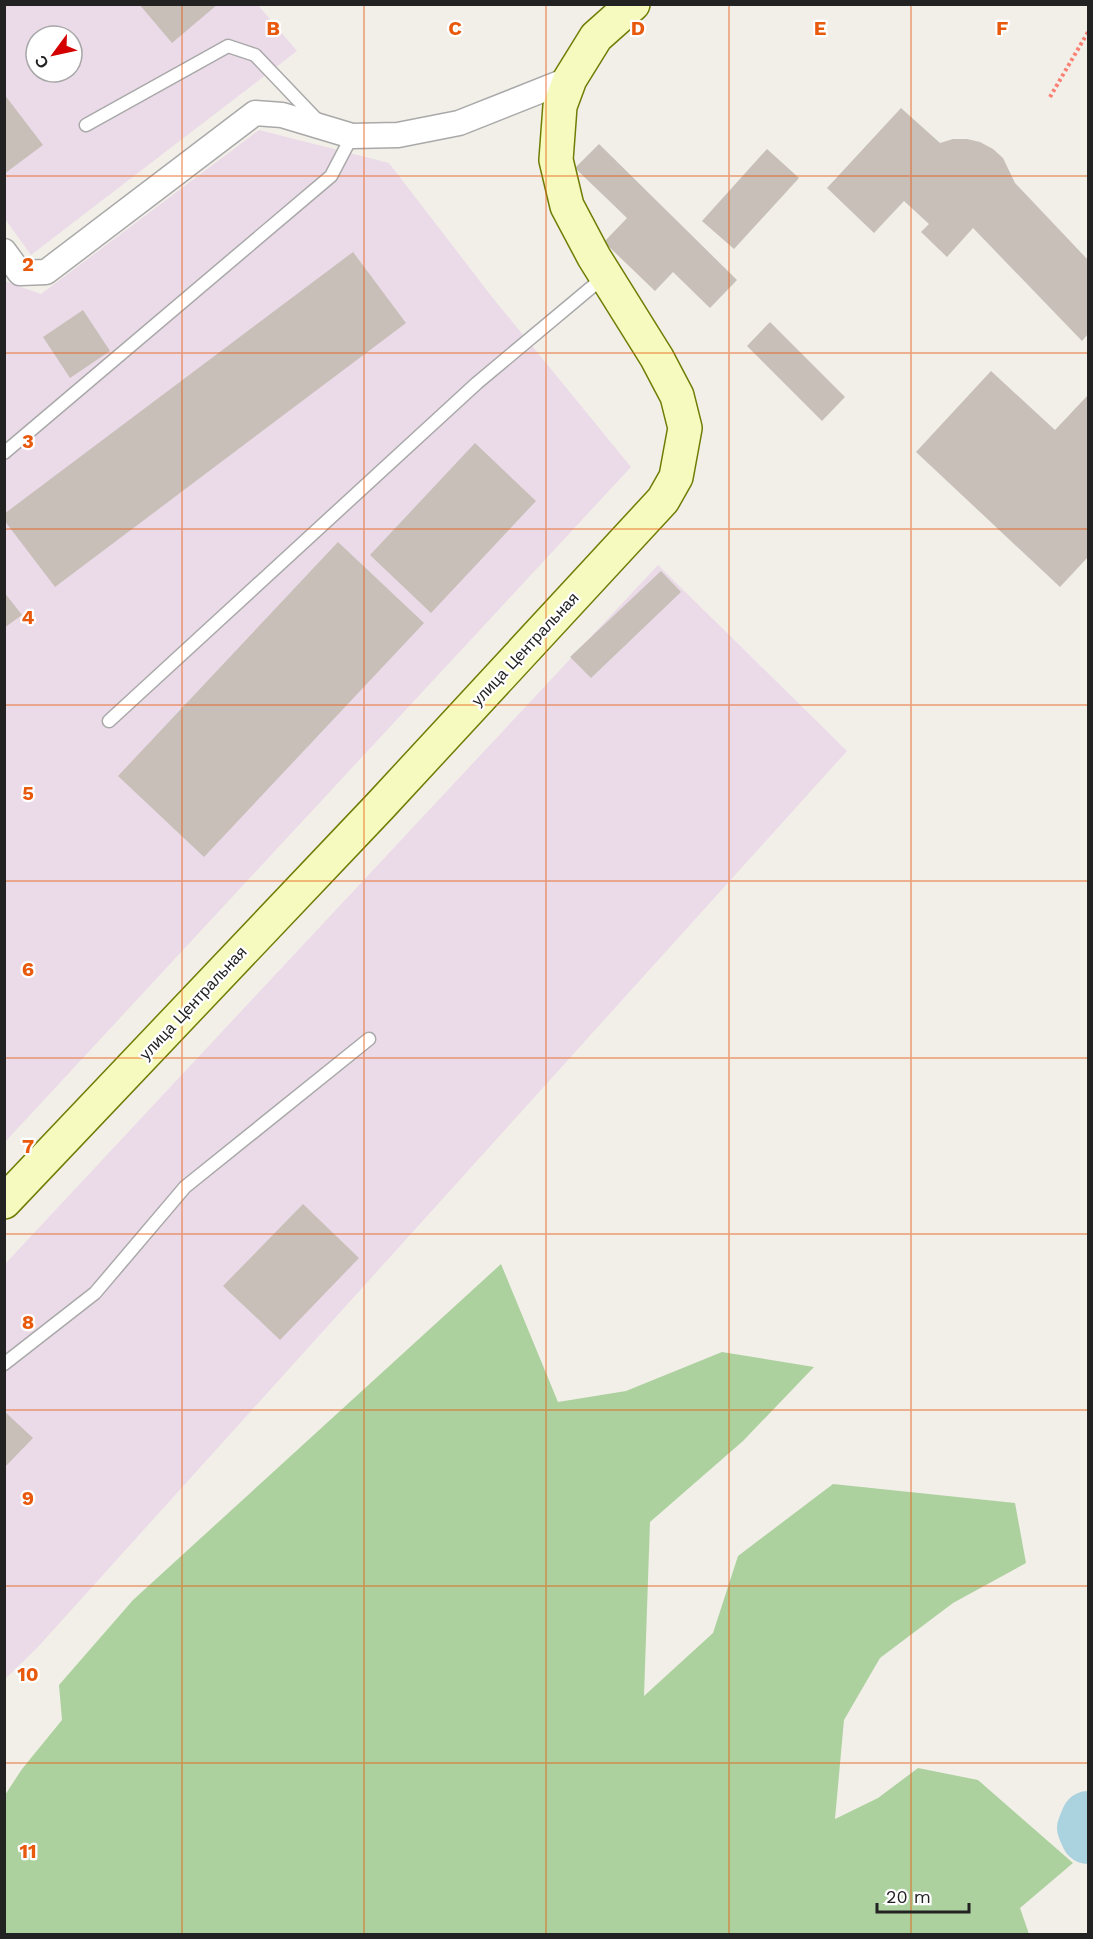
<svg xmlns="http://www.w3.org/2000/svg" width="1093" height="1939" font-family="'Work Sans',sans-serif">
  <rect width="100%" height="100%" fill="#f2efe9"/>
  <!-- industrial -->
  <g fill="#ebdbe8" fill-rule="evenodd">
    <path d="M 5,5 L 258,5 L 297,51 L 31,255 L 5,219 ZM 36,36 L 72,36 L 72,72 L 36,72 Z"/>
    <polygon points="259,130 389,163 492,297 631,467 5,1142 4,281 41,294"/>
    <polygon points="658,565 847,751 37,1648 5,1679 5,1264"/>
  </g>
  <!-- forest -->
  <polygon fill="#add19e" points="501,1264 558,1402 626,1391 722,1352 814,1367 743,1441 650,1522 644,1696 713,1633 738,1556 833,1484 1015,1503 1026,1563 953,1603 880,1658 844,1720 835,1819 878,1798 918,1768 978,1780 1073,1863 1020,1908 1029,1934 5,1934 5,1795 22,1769 62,1720 59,1685 133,1600"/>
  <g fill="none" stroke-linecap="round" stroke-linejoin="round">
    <!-- river -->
    <polyline stroke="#aad3df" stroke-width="54" points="1088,1818 1084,1828 1088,1837"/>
  </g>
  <!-- building -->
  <g fill="#c7bfb8">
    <polygon points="139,4 218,4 172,43"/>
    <polygon points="4,94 43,145 4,174"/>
    <polygon points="901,108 940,143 953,139 967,139 980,142 993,149 1003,158 1015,183 1088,260 1088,334 1082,341 973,228 947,257 921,232 929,224 904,201 874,233 827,188"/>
    <polygon points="599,144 737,280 710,308 673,272 655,291 604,242 627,218 575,168"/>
    <polygon points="767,149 799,178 734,249 702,221"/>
    <polygon points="353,252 406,323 55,587 4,520 4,514"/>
    <polygon points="83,310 110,351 70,378 43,337"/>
    <polygon points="770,322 845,397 822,421 747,346"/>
    <polygon points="991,371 1055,430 1088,395 1088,557 1060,587 916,452"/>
    <polygon points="475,443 536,501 431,613 370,555"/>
    <polygon points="338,542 424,623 204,857 118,776"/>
    <polygon points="661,571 681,592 591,678 570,657"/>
    <polygon points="4,592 22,615 4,628"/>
    <polygon points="303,1204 359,1258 280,1340 223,1286"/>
    <polygon points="4,1411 33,1438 4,1468"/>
  </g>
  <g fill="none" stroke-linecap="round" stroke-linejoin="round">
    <!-- service casing -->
    <g stroke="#a9a9a9" stroke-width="15">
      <g id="service">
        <polyline points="86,125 228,46 255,55 319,122"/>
        <polyline points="4,453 331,176 352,136"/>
        <polyline points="109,721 477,383 605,276"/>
        <polyline points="4,1364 95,1293 185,1187 369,1039"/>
      </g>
    </g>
    <!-- minor casing -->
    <g stroke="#a9a9a9" stroke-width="27">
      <polyline id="minor" points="4,251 20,273 46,272 255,113 282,115 352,136 398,135 459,123 570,79"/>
    </g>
    <!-- secondary casing -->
    <g stroke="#707d05" stroke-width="36">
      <polyline id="secondary" points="4,1202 380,806 663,500 676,477 685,428 677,396 657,358 594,257 567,206 556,160 560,106 570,79 596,37 633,4"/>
    </g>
    <!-- path -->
    <g stroke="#fa8072" stroke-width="4" stroke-dasharray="3 3" stroke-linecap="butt">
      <polyline points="1088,4 1088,5"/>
      <polyline points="1050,97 1088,32"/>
    </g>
    <!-- service -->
    <use href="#service" stroke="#fff" stroke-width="12"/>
    <!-- minor -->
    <use href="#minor" stroke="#fff" stroke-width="24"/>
    <!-- secondary -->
    <use href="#secondary" stroke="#f7fabf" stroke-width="33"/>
  </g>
  <!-- grid -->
  <path fill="none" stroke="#e8590c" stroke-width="1.5" stroke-opacity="0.55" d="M 182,4 L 182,1934M 364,4 L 364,1934M 546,4 L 546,1934M 729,4 L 729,1934M 911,4 L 911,1934M 4,176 L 1088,176M 4,353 L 1088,353M 4,529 L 1088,529M 4,705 L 1088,705M 4,881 L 1088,881M 4,1058 L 1088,1058M 4,1234 L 1088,1234M 4,1410 L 1088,1410M 4,1586 L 1088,1586M 4,1763 L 1088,1763"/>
  <g text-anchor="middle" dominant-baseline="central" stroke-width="4.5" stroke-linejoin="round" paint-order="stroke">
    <!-- street labels -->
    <g font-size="16" fill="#222" stroke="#fff">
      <text transform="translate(525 649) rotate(-47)">улица Центральная</text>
      <text transform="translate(193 1003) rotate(-47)">улица Центральная</text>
    </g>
  </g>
  <g font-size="20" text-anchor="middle" font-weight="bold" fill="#e8590c" stroke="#fff" stroke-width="4.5" stroke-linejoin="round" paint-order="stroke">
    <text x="273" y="35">B</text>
    <text x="455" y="35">C</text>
    <text x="638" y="35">D</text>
    <text x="820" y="35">E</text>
    <text x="1002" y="35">F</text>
    <text x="28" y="271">2</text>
    <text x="28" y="448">3</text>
    <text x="28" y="624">4</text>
    <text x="28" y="800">5</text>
    <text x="28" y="976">6</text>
    <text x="28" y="1153">7</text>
    <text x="28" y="1329">8</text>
    <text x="28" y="1505">9</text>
    <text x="28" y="1681">10</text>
    <text x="28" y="1858">11</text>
  </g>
  <!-- border -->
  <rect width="1093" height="1939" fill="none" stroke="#222222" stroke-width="12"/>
  <!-- north arrow -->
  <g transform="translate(54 54) rotate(237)"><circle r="28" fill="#ffffff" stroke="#a7a7a7" stroke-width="1.5"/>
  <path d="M0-4.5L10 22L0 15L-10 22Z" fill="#d40000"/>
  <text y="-9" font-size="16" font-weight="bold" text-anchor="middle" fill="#222222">С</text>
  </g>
  <!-- scale -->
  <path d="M877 1903v9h92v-9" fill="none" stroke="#222222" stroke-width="3"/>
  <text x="886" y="1903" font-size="18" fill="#222222" stroke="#ffffff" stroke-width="4.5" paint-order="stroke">20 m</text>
</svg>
